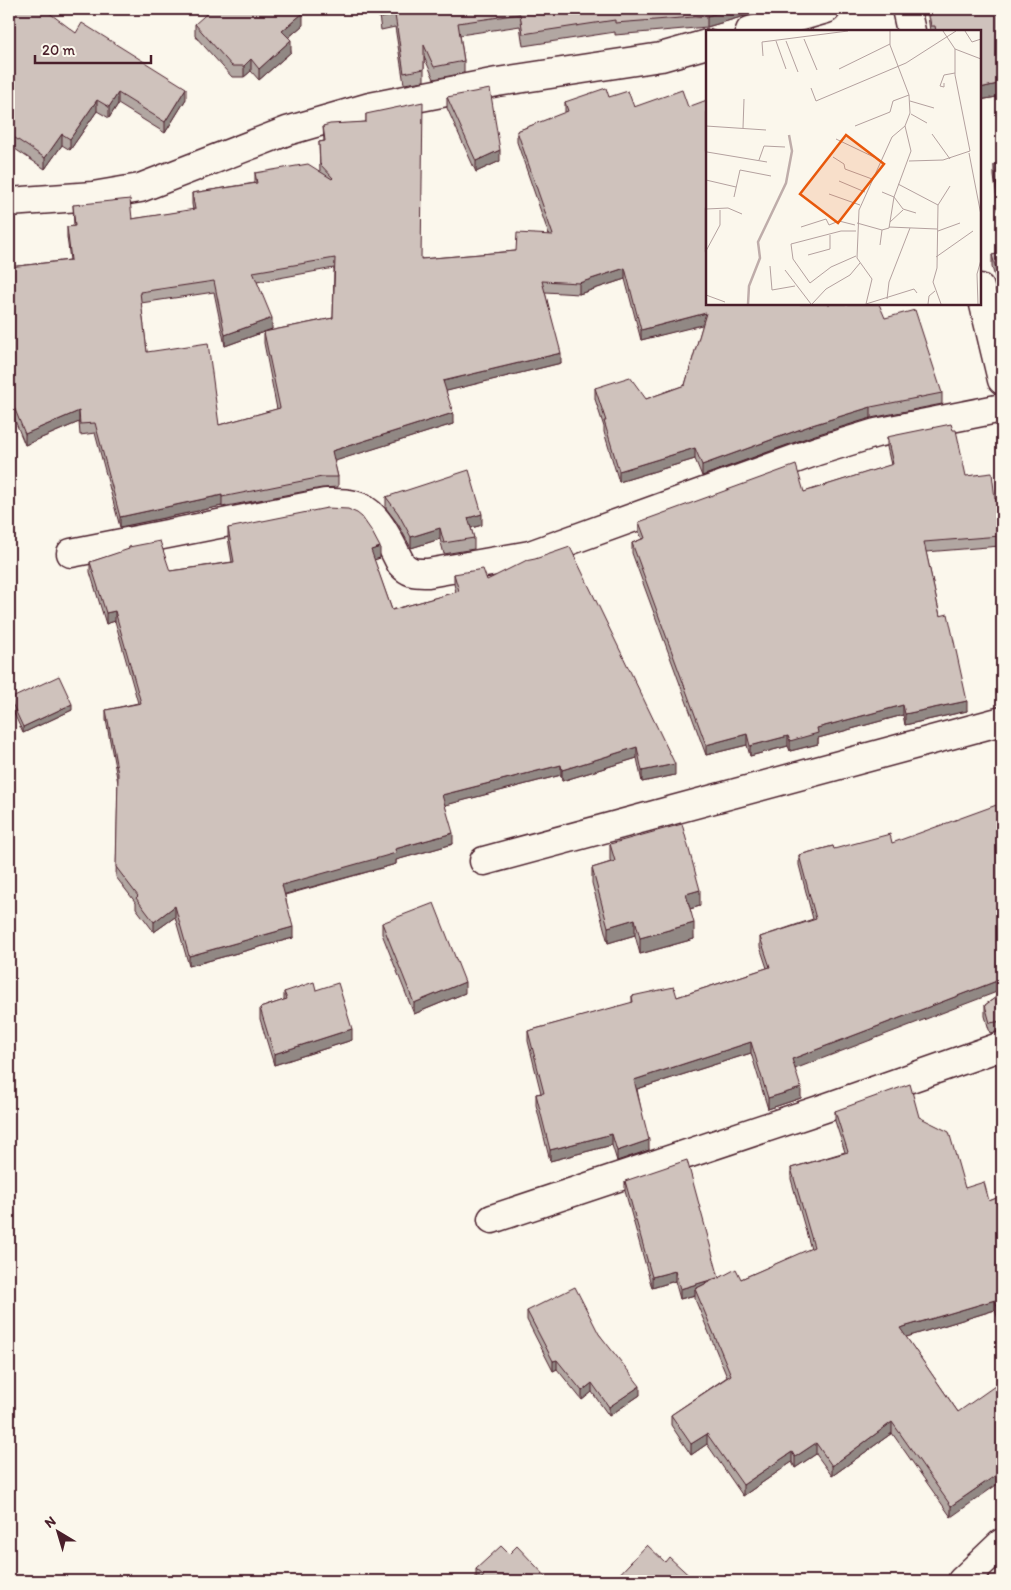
<svg xmlns="http://www.w3.org/2000/svg" width="1011" height="1590" font-family="Itim,sans-serif">
  <rect width="100%" height="100%" fill="#fbf7ec"/>
  <filter id="ink" filterUnits="userSpaceOnUse"><feTurbulence type="fractalNoise" baseFrequency=".02" numOctaves="2"/><feDisplacementMap in="SourceGraphic" scale="10" xChannelSelector="R" yChannelSelector="G"/><feConvolveMatrix kernelMatrix="1 2 1 2 8 2 1 2 1" color-interpolation-filters="sRGB"/></filter>
  <g filter="url(#ink)">
    <g fill="none" stroke-linecap="round" stroke-linejoin="round">
      <!-- minor casing -->
      <g stroke="#4a1f2b" stroke-width="31">
        <g id="minor">
          <polyline points="906,9 911,31"/>
          <polyline points="750,31 826,9"/>
          <polyline points="9,202 93,196 140,188 287,131 370,107 497,82 661,57 707,44"/>
          <polyline points="980,288 1002,380"/>
          <path d="M 71,553 L 325,503 C 336,503 349,502 360,507 C 379,515 392,547 401,564 C 410,574 416,573 428,573 L 530,555 L 817,451 L 876,433 L 1002,408"/>
          <polyline points="484,861 1002,721"/>
          <polyline points="492,1219 822,1109 1002,1046"/>
          <polyline points="962,1581 1002,1543"/>
        </g>
      </g>
      <!-- minor -->
      <use href="#minor" stroke="#fbf7ec" stroke-width="28"/>
    </g>
    <!-- wall -->
    <g fill="#b2a7a2" stroke="#4a1f2b" fill-rule="evenodd">
      <polygon points="9,9 76,33 186,99 165,133 118,104 109,118 97,111 70,150 62,145 45,169 9,145"/>
      <polygon points="378,9 758,9 758,12 707,27 615,35 615,32 523,46 520,26 460,35 464,61 464,73 434,79 424,57 424,81 404,84 395,27 381,30"/>
      <polygon points="927,9 1002,9 1002,96 980,100 980,31 930,31"/>
      <polygon points="195,24 303,25 288,38 291,52 259,80 251,71 244,77 232,77 195,36"/>
      <polygon points="447,97 500,161 476,172 447,108"/>
      <path d="M 609,97 L 634,107 L 688,107 L 885,318 L 942,393 L 942,404 L 871,418 L 812,436 L 702,476 L 695,459 L 619,482 L 604,432 L 604,427 L 595,399 L 595,388 L 646,399 L 685,385 L 703,324 L 641,340 L 625,279 L 579,294 L 545,292 L 561,363 L 446,391 L 453,424 L 334,461 L 338,477 L 338,487 L 322,488 L 222,507 L 222,506 L 120,527 L 95,433 L 80,435 L 79,422 L 25,445 L 9,406 L 9,267 L 70,260 L 67,237 L 67,227 L 74,226 L 73,205 L 132,219 L 193,210 L 192,204 L 192,193 L 255,183 L 255,173 L 320,172 L 319,142 L 324,141 L 323,126 L 366,122 L 366,114 L 421,259 L 516,251 L 549,235 L 517,142 L 517,131 L 565,113 L 565,102 ZM 334,268 L 333,318 L 264,332 L 264,343 L 277,409 L 219,425 L 147,352 L 141,303 L 214,292 L 225,346 L 272,329 L 257,282 Z"/>
      <polygon points="1002,164 1002,215 999,216 994,176 994,165"/>
      <polygon points="1002,253 1002,301 992,267 992,255"/>
      <polygon points="887,437 966,476 995,499 1000,499 1000,546 926,552 940,616 967,711 905,725 903,715 818,738 818,744 790,751 788,746 750,756 747,745 706,755 632,553 632,543 642,539 639,532 639,522 804,492 891,465 887,447"/>
      <polygon points="386,497 482,525 471,528 474,538 474,549 444,554 440,539 411,548 398,524 386,508"/>
      <polygon points="228,528 380,558 374,560 392,610 456,592 454,584 454,574 487,580 675,775 642,782 637,758 562,781 561,775 445,805 453,844 396,860 396,864 285,895 293,938 189,966 175,917 154,932 136,908 136,903 116,877 118,783 106,720 106,710 138,703 115,621 106,624 90,572 90,562 129,550 129,547 170,571 232,562 228,538"/>
      <polygon points="10,699 72,710 23,733 10,705"/>
      <polygon points="610,844 700,906 690,909 694,939 640,954 635,935 608,943 592,883 592,868 611,862 610,860"/>
      <polygon points="833,846 795,1069 801,1098 768,1109 751,1053 637,1089 649,1150 617,1161 612,1145 550,1161 536,1105 536,1094 541,1093 528,1041 528,1031 632,1003 632,996 677,997 767,968 760,947 760,937 813,919 799,865 799,855"/>
      <polygon points="382,923 465,993 414,1014 382,934"/>
      <polygon points="316,990 352,1040 274,1065 260,1019 260,1008 284,1000 284,992"/>
      <polygon points="1002,993 1002,1031 990,1033 985,1016 985,1005"/>
      <polygon points="1002,1052 1002,1072 1000,1063 1000,1053"/>
      <polygon points="835,1111 919,1117 965,1188 989,1201 1002,1196 1002,1331 995,1310 906,1337 958,1412 951,1517 892,1433 832,1476 816,1454 795,1468 792,1462 743,1496 707,1444 691,1455 671,1425 671,1415 727,1377 695,1299 695,1295 680,1299 675,1281 652,1288 625,1191 625,1181 719,1278 741,1279 811,1249 791,1179 791,1168 845,1152 835,1121"/>
      <polygon points="527,1311 599,1334 640,1395 609,1416 592,1392 582,1400 557,1369 553,1371 527,1320"/>
      <polygon points="509,1554 550,1581 476,1581 476,1569"/>
    </g>
    <!-- shaded-wall -->
    <g fill="#918884" stroke="#4a1f2b">
      <polygon points="731,9 758,9 758,12 707,27 707,16"/>
      <polygon points="303,13 303,25 282,43 282,31"/>
      <polygon points="291,40 291,52 259,80 259,69"/>
      <polygon points="251,59 251,71 244,77 244,66"/>
      <polygon points="1002,83 1002,96 980,100 980,88"/>
      <polygon points="186,88 186,99 165,133 165,122"/>
      <polygon points="118,93 118,104 109,118 109,107"/>
      <polygon points="97,100 97,111 70,150 70,139"/>
      <polygon points="62,134 62,145 45,169 45,158"/>
      <polygon points="500,150 500,161 476,172 476,161"/>
      <polygon points="625,268 625,279 579,294 579,283"/>
      <polygon points="706,313 706,324 641,340 641,330"/>
      <polygon points="272,318 272,329 225,346 225,335"/>
      <polygon points="561,353 561,363 443,392 443,381"/>
      <polygon points="871,407 871,418 812,436 702,476 702,465 812,425"/>
      <polygon points="79,411 79,422 25,445 25,434"/>
      <polygon points="453,413 453,424 332,462 332,451"/>
      <polygon points="695,448 695,459 619,482 619,471"/>
      <polygon points="222,495 222,506 120,527 120,517"/>
      <polygon points="482,514 482,525 468,529 468,518"/>
      <polygon points="440,528 440,539 411,548 411,537"/>
      <polygon points="380,547 380,558 371,561 371,550"/>
      <polygon points="115,611 115,621 106,624 106,613"/>
      <polygon points="967,701 967,711 905,725 905,714"/>
      <polygon points="72,704 72,710 23,733 23,727"/>
      <polygon points="903,705 903,715 818,738 818,744 790,751 790,741 817,728"/>
      <polygon points="747,734 747,745 706,755 706,745"/>
      <polygon points="788,736 788,746 750,756 750,746"/>
      <polygon points="637,747 637,758 562,781 562,770"/>
      <polygon points="675,764 675,775 642,782 642,771"/>
      <polygon points="561,765 561,775 442,806 442,795"/>
      <polygon points="453,833 453,844 396,860 396,864 282,895 282,885 395,849"/>
      <polygon points="700,890 700,906 686,910 686,894"/>
      <polygon points="175,906 175,917 154,932 154,922"/>
      <polygon points="635,919 635,935 608,943 608,927"/>
      <polygon points="694,923 694,939 640,954 640,938"/>
      <polygon points="293,927 293,938 189,966 189,956"/>
      <polygon points="1002,979 1002,990 792,1070 792,1059"/>
      <polygon points="465,982 465,993 414,1014 414,1003"/>
      <polygon points="352,1029 352,1040 274,1065 274,1054"/>
      <polygon points="751,1042 751,1053 634,1090 634,1080"/>
      <polygon points="801,1088 801,1098 768,1109 768,1098"/>
      <polygon points="612,1134 612,1145 550,1161 550,1150"/>
      <polygon points="649,1140 649,1150 617,1161 617,1151"/>
      <polygon points="675,1271 675,1281 652,1288 652,1277"/>
      <polygon points="717,1278 695,1289 695,1295 680,1299 680,1289"/>
      <polygon points="995,1300 995,1310 900,1339 900,1328"/>
      <polygon points="557,1360 557,1369 553,1371 553,1361"/>
      <polygon points="592,1383 592,1392 582,1400 582,1391"/>
      <polygon points="640,1386 640,1395 609,1416 609,1407"/>
      <polygon points="892,1422 892,1433 832,1476 832,1466"/>
      <polygon points="707,1434 707,1444 691,1455 691,1444"/>
      <polygon points="816,1443 816,1454 795,1468 795,1457"/>
      <polygon points="792,1452 792,1462 743,1496 743,1485"/>
      <polygon points="1002,1471 1002,1481 951,1517 951,1506"/>
    </g>
    <!-- building -->
    <g fill="#cfc2bc" stroke="#4a1f2b" fill-rule="evenodd">
      <polygon points="9,9 44,9 76,33 82,23 186,88 165,122 118,93 109,107 97,100 70,139 62,134 45,158 9,134"/>
      <polygon points="212,9 299,9 303,13 282,31 291,40 259,69 251,59 244,66 232,66 195,24"/>
      <polygon points="380,9 731,9 707,16 615,23 615,20 523,34 520,14 458,23 464,61 434,67 424,45 424,69 404,73 395,15 381,18"/>
      <polygon points="928,9 1002,9 1002,83 980,88 980,31 936,31 935,26 931,26"/>
      <path d="M 606,88 L 609,97 L 628,91 L 634,107 L 682,90 L 688,107 L 707,100 L 707,304 L 879,304 L 885,318 L 915,310 L 942,393 L 871,407 L 812,425 L 702,465 L 695,448 L 619,471 L 604,421 L 606,421 L 595,388 L 630,377 L 646,399 L 685,385 L 706,313 L 641,330 L 625,268 L 579,283 L 542,281 L 561,353 L 443,381 L 453,413 L 332,451 L 338,477 L 322,477 L 222,497 L 222,495 L 120,517 L 95,423 L 80,424 L 79,411 L 25,434 L 9,395 L 9,267 L 71,260 L 67,227 L 75,226 L 73,205 L 130,199 L 132,219 L 195,209 L 192,193 L 257,183 L 255,173 L 308,164 L 332,179 L 333,178 L 320,164 L 319,142 L 325,141 L 323,126 L 330,124 L 366,122 L 366,114 L 423,102 L 421,259 L 516,251 L 517,233 L 553,235 L 517,131 L 568,111 L 565,102 ZM 335,258 L 333,318 L 264,332 L 280,408 L 219,425 L 208,343 L 147,352 L 140,292 L 214,281 L 225,335 L 272,318 L 253,272 Z"/>
      <polygon points="490,89 500,150 476,161 447,97"/>
      <polygon points="1002,164 1002,204 999,205 994,165"/>
      <polygon points="1002,253 1002,290 992,255"/>
      <polygon points="951,424 953,430 956,430 966,476 992,473 995,499 1000,499 1000,536 924,542 940,616 948,614 967,701 905,714 903,705 817,728 818,733 790,741 788,736 750,746 747,734 706,745 632,543 645,538 639,522 796,465 804,492 893,464 887,437"/>
      <polygon points="469,470 482,514 468,518 474,538 444,543 440,528 411,537 398,513 386,497"/>
      <polygon points="327,508 348,509 357,513 362,517 371,530 380,547 371,550 392,610 459,591 454,574 483,569 487,580 525,561 535,559 570,547 675,764 642,771 637,747 562,770 561,765 442,795 453,833 395,849 396,853 282,885 293,927 189,956 175,906 154,922 136,898 138,896 116,867 118,774 106,710 141,703 115,611 106,613 90,562 129,549 129,547 160,541 170,571 234,562 228,528"/>
      <polygon points="59,676 72,704 23,727 10,699"/>
      <polygon points="1002,803 1002,979 792,1059 801,1088 768,1098 751,1042 634,1080 649,1140 617,1151 612,1134 550,1150 536,1094 544,1093 528,1031 633,1002 632,996 674,987 677,997 770,967 760,937 816,919 799,855 833,846 834,849 890,834 892,843"/>
      <polygon points="682,824 700,890 686,894 694,923 640,938 635,919 608,927 592,868 615,861 610,844"/>
      <polygon points="434,903 465,982 414,1003 382,923"/>
      <polygon points="314,982 316,990 338,983 352,1029 274,1054 260,1008 287,999 284,992"/>
      <polygon points="1002,993 1002,1021 990,1023 985,1005"/>
      <polygon points="1002,1052 1002,1061 1000,1053"/>
      <polygon points="910,1084 919,1117 949,1132 965,1188 984,1182 989,1201 1002,1196 1002,1321 995,1300 900,1328 958,1412 1002,1381 1002,1471 951,1506 892,1422 832,1466 816,1443 795,1457 792,1452 743,1485 707,1434 691,1444 671,1415 731,1375 695,1289 717,1278 680,1289 675,1271 652,1277 625,1181 687,1160 719,1278 736,1269 741,1279 814,1247 791,1168 848,1152 835,1111"/>
      <polygon points="575,1287 599,1334 640,1386 609,1407 592,1383 582,1391 557,1360 553,1361 527,1311"/>
      <polygon points="647,1545 665,1562 669,1557 695,1581 613,1581"/>
      <polygon points="501,1546 509,1554 517,1546 550,1581 478,1581 484,1576 476,1569"/>
    </g>
  </g>
  <!-- overview -->
  <g transform="translate(706 30)">
    <rect width="275" height="275" fill="#fbf7ec"/>
    <path fill="none" stroke="#bfadaa" stroke-width="2.5" d="M 42,274 L 43,256 L 54,228 L 52,212 L 80,153 L 86,121 L 83,105"/>
    <path fill="none" stroke="#b4a19f" stroke-width="1" d="M 237,1 L 249,19 L 275,29M 259,1 L 266,12 L 275,9M 98,9 L 111,40M 70,11 L 80,39M 80,11 L 92,42M 57,26 L 56,12 L 142,1M 275,30 L 275,67M 133,39 L 184,14M 238,53 L 238,57 L 234,56 L 238,45 L 249,43M 105,58 L 110,71 L 200,33 L 250,1M 204,71 L 228,78M 205,84 L 221,93M 0,96 L 60,100M 149,96 L 184,82 L 187,71 L 203,65M 37,98 L 38,69M 226,104 L 244,129M 130,109 L 174,130M 1,122 L 61,132M 263,123 L 275,185M 127,127 L 138,134 L 139,139 L 166,149M 53,130 L 58,116 L 79,117M 203,131 L 237,130 L 264,121 L 249,45 L 249,19M 0,150 L 30,157M 133,151 L 159,162M 192,154 L 232,175M 176,162 L 188,167 L 197,179 L 210,183M 123,164 L 154,175M 28,167 L 34,140 L 65,146M 0,179 L 22,178 L 36,184M 184,192 L 197,180M 151,193 L 176,200 L 183,198 L 188,167 L 205,121 L 199,96M 95,197 L 120,189 L 123,195 L 133,191 L 149,195M 183,197 L 231,199M 150,201 L 135,201 L 85,214 L 87,229 L 104,253 L 125,237 L 150,226M 232,201 L 254,193M 174,215 L 176,200M 0,221 L 14,195 L 14,180M 102,225 L 124,219 L 124,205M 230,227 L 267,201M 64,236 L 66,260 L 89,256M 79,240 L 105,274M 0,265 L 19,272M 181,269 L 183,252 L 204,198M 106,274 L 120,259 L 144,245 L 154,233M 160,274 L 166,249 L 151,228 L 153,180 L 186,107 L 199,96 L 204,83 L 203,65 L 184,15 L 184,1M 160,274 L 208,259 L 211,263M 222,274 L 223,266 L 229,261M 235,274 L 227,252 L 231,238 L 232,175 L 244,156M 272,274 L 271,244 L 275,230"/>
    <path fill="#e8590c" fill-opacity="0.15" stroke="#e8590c" stroke-width="2.5" d="M 140,105 L 178,134 L 132,193 L 94,164 Z"/>
    <rect width="275" height="275" fill="none" stroke="#4a1f2b" stroke-width="2.5"/>
  </g>
  <!-- margin -->
  <rect width="1011" height="1590" fill="none" stroke="#fbf7ec" stroke-width="30"/>
  <rect x="15" y="15" width="981" height="1560" fill="none" stroke="#4a1f2b" stroke-width="2" filter="url(#ink)"/>
  <!-- north arrow -->
  <g transform="translate(58 1532) rotate(322)" stroke="#fbf7ec" stroke-width="4" paint-order="stroke">
  <path d="M0-4L9 19L0 12L-9 19Z" fill="#4a1f2b"/>
  <text y="-8" font-size="14" font-weight="bold" text-anchor="middle" fill="#4a1f2b">N</text>
  </g>
  <!-- scale -->
  <path d="M35 55v8h116v-8" fill="none" stroke="#4a1f2b" stroke-width="2.5"/>
  <text x="42" y="55" font-size="15" fill="#4a1f2b" stroke="#fbf7ec" stroke-width="4" paint-order="stroke">20 m</text>
</svg>
